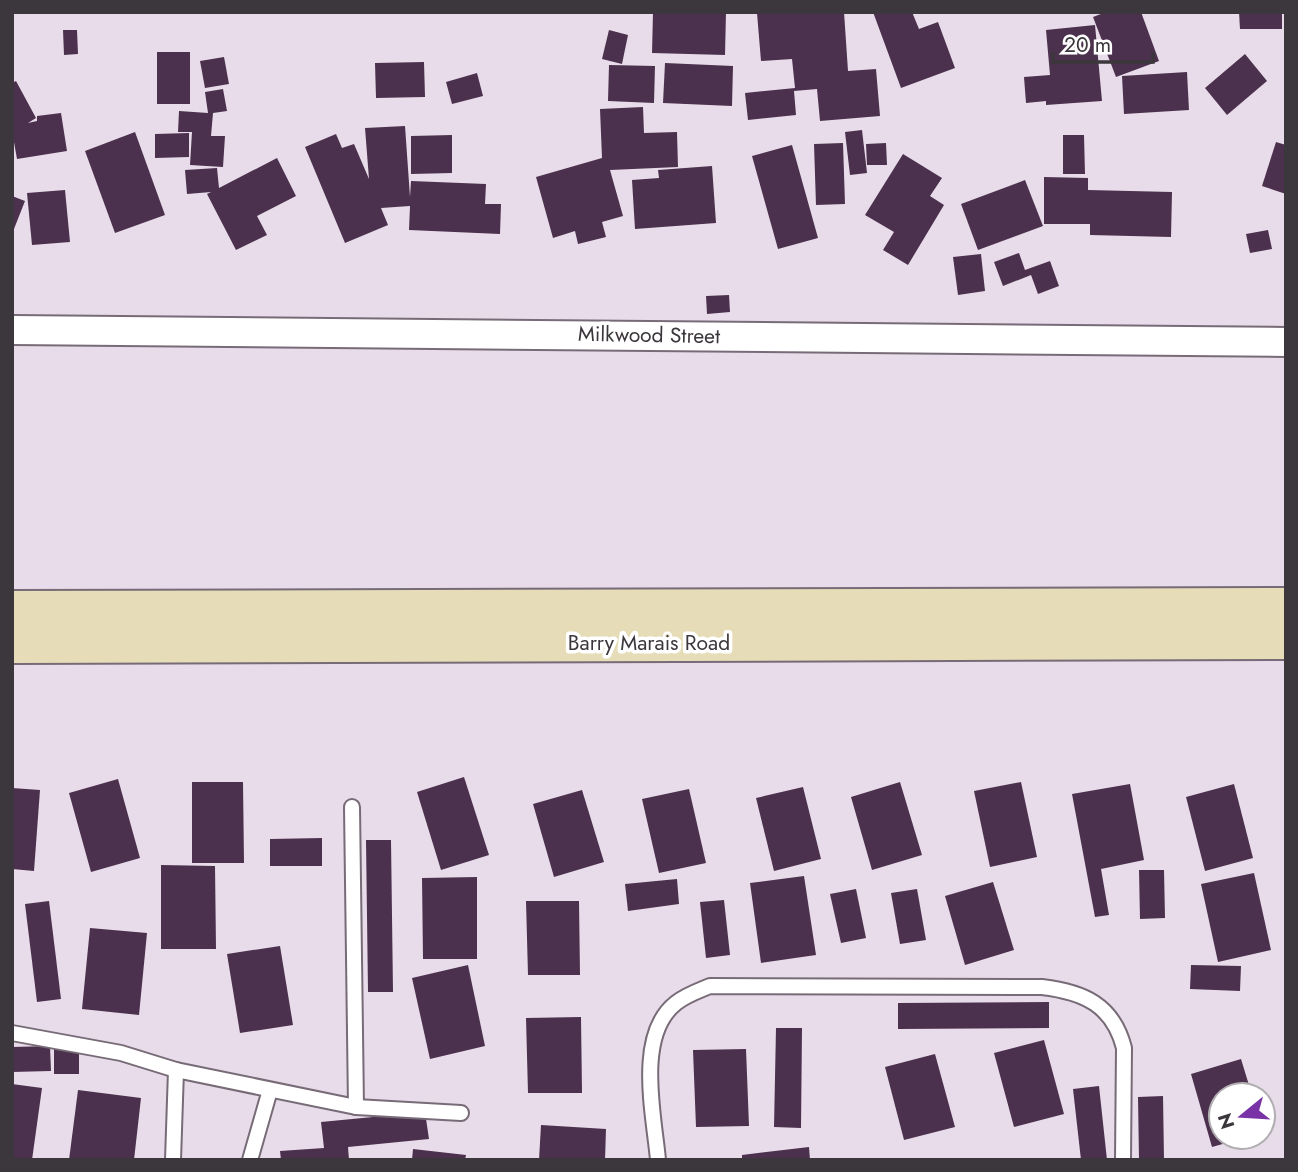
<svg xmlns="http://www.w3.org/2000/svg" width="1298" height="1172" font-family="Jost,sans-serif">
  <rect width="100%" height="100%" fill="#e9dcea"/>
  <!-- building -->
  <g fill="#4b314d">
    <polygon points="653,12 726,12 725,55 652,53"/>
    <polygon points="844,12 848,71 876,69 880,116 820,121 817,89 794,91 796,115 748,120 745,93 795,88 792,59 761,61 757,13"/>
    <polygon points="873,12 912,12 919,29 938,22 955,68 901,88"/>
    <polygon points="1106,12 1141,12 1159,61 1116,77 1093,17"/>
    <polygon points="1239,12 1282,12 1282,29 1240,29"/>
    <polygon points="1095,25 1102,101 1046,105 1046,101 1026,103 1024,77 1050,75 1046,30"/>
    <polygon points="63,30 77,30 78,54 64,55"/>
    <polygon points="609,30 628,35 622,64 602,59"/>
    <rect x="157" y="52" width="33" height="52"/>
    <polygon points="1245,54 1267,81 1227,115 1205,88"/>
    <polygon points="224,57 229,84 205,88 200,61"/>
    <polygon points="424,62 425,97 376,98 375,63"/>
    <polygon points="665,63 733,66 732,106 663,103"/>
    <polygon points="609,65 655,66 654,103 608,101"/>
    <polygon points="1187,72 1189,110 1124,114 1122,76"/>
    <polygon points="477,73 483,96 452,104 446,82"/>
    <polygon points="16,81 36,118 28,123 37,121 37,116 61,113 67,151 17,159 12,131 12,83"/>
    <polygon points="223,89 227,111 213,113 211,136 225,136 223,167 190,165 192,132 178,132 179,111 208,113 205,92"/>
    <polygon points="643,107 644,133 677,132 678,167 610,170 623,216 602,222 606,237 578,244 575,231 553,238 536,177 602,158 600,109"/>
    <polygon points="405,126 410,197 411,181 486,184 485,204 501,204 500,234 409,230 410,206 381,208 388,225 345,243 305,147 336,134 342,148 354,144 369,179 365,128"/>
    <polygon points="862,130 867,173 850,175 845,132"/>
    <polygon points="135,132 165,215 115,233 85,151"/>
    <polygon points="189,133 189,157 155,158 155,134"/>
    <polygon points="452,135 452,173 411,174 411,136"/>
    <polygon points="1063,135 1084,135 1085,174 1063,174"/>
    <polygon points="1276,142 1286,145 1286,194 1262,186"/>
    <polygon points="843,143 845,204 816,205 814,144"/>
    <polygon points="886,143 887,165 867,165 866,144"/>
    <polygon points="792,145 818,238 778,249 752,156"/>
    <polygon points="903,154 942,178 930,196 944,205 908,265 883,250 894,232 865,215"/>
    <polygon points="277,158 296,196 257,216 267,235 236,250 207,194 211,192 187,194 185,170 217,168 219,188"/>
    <polygon points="712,166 716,223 635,229 632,180 659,178 658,170"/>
    <polygon points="1044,177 1088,178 1088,190 1172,192 1171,237 1090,235 1090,224 1044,224"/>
    <polygon points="1025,180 1043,226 978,250 961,204"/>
    <polygon points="65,190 70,242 32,245 27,193"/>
    <polygon points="12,196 25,201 12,234"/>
    <polygon points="1268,230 1272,249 1250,253 1246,234"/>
    <polygon points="1019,253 1025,270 1050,261 1059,286 1038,294 1031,275 1003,286 994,262"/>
    <polygon points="981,254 985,291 958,295 953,257"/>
    <polygon points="729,295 730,312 707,314 706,296"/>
    <polygon points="464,777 489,855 441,870 417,792"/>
    <polygon points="118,779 140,858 91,872 69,793"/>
    <polygon points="192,782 243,782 244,863 192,863"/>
    <polygon points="900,782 922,855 872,870 851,797"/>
    <polygon points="1021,782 1037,857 990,867 974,791"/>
    <polygon points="1130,784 1144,860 1101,869 1109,915 1095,917 1072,794"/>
    <polygon points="1234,784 1253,858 1205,871 1186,797"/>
    <polygon points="803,787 821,859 774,871 756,798"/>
    <polygon points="12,788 40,790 34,871 12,869"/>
    <polygon points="689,789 706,863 659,873 642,799"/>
    <polygon points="582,790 604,862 554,877 533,804"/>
    <polygon points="322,838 322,866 270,866 270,839"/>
    <polygon points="366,840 391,840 393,992 368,992"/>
    <polygon points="161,865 215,866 216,949 161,949"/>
    <polygon points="1139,870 1164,870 1165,918 1140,919"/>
    <polygon points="1254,873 1271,950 1218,962 1201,884"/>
    <polygon points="804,876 816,955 761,963 750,883"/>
    <polygon points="477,877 477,959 423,959 422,878"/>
    <polygon points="677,879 679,904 628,911 625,884"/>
    <polygon points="993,882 1014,950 965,965 945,896"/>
    <polygon points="856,889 866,938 841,943 830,894"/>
    <polygon points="917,889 926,940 900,944 891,893"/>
    <polygon points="724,900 730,955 706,958 700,902"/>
    <polygon points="49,901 61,999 37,1002 25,904"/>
    <polygon points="526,901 579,901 580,975 528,975"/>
    <polygon points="90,928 147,933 139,1015 82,1009"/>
    <polygon points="280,946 293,1025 240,1033 227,954"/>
    <polygon points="468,965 485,1046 430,1059 412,978"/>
    <polygon points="1191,965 1241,966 1240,991 1190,989"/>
    <polygon points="1049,1002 1049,1028 898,1029 898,1003"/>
    <polygon points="581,1017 582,1093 528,1093 526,1018"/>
    <polygon points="776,1028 802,1028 801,1128 774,1127"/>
    <polygon points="1044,1040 1064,1114 1014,1127 994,1053"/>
    <polygon points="50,1046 51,1071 12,1072 12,1047"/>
    <polygon points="54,1048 79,1049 79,1074 54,1074"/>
    <polygon points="746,1049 749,1126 696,1127 693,1050"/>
    <polygon points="935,1054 955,1127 904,1140 885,1067"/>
    <polygon points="1241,1059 1252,1095 1221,1095 1221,1137 1244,1138 1212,1147 1191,1074"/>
    <polygon points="12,1084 42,1088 32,1160 12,1160"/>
    <polygon points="1099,1086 1107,1160 1081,1160 1073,1089"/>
    <polygon points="78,1090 141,1098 134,1160 69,1160"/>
    <polygon points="1163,1096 1164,1160 1139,1160 1138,1097"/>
    <polygon points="425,1112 429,1139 348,1147 349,1160 281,1160 280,1151 324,1148 321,1122"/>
    <polygon points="541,1125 606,1129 605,1160 539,1160"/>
    <polygon points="809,1147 810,1160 742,1160 742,1155"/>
    <polygon points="413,1149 466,1155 465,1160 412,1160"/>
  </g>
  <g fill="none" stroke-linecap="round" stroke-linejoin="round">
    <!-- service casing -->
    <g stroke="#776b77" stroke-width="18">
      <g id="service">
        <polyline points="352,807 356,1107"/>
        <polyline points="12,1033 121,1053 176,1070 356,1107 461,1113"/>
        <polyline points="173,1160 176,1070"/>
        <polyline points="250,1160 270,1090"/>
        <path d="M 658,1160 C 654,1115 635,1035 676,1003 C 686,995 698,991 710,986 L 1042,987 C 1084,992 1113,1005 1124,1048 L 1123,1160"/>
      </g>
    </g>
    <!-- minor casing -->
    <g stroke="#776b77" stroke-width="32">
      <polyline id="minor" points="12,330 1286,342"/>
    </g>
    <!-- secondary casing -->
    <g stroke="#776b77" stroke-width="42">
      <g id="secondary">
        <polyline points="12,610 1286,607"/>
        <polyline points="12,644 1286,640"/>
      </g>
    </g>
    <!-- service -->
    <use href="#service" stroke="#fff" stroke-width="14"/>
    <!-- minor -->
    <use href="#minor" stroke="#fff" stroke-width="28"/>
    <!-- secondary -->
    <use href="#secondary" stroke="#e6ddb8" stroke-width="38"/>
  </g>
  <g text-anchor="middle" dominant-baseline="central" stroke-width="7" stroke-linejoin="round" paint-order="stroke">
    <!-- street labels -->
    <g font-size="21" fill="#3c373c" stroke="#fff">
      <text transform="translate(649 335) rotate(1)">Milkwood Street</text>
      <text x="649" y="643">Barry Marais Road</text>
    </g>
  </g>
  <!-- border -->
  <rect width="1298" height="1172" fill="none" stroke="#3c373c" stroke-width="28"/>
  <!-- north arrow -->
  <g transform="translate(1242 1116) rotate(252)"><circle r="33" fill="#ffffff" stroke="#b1afb1" stroke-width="2"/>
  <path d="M0-5L12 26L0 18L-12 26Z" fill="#7933a7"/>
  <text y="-10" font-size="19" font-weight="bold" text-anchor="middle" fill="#3c373c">N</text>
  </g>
  <!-- scale -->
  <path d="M1053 52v10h100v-10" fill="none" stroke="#3c373c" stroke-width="3.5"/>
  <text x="1064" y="52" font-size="21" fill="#3c373c" stroke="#ffffff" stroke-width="5" paint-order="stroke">20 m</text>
</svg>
